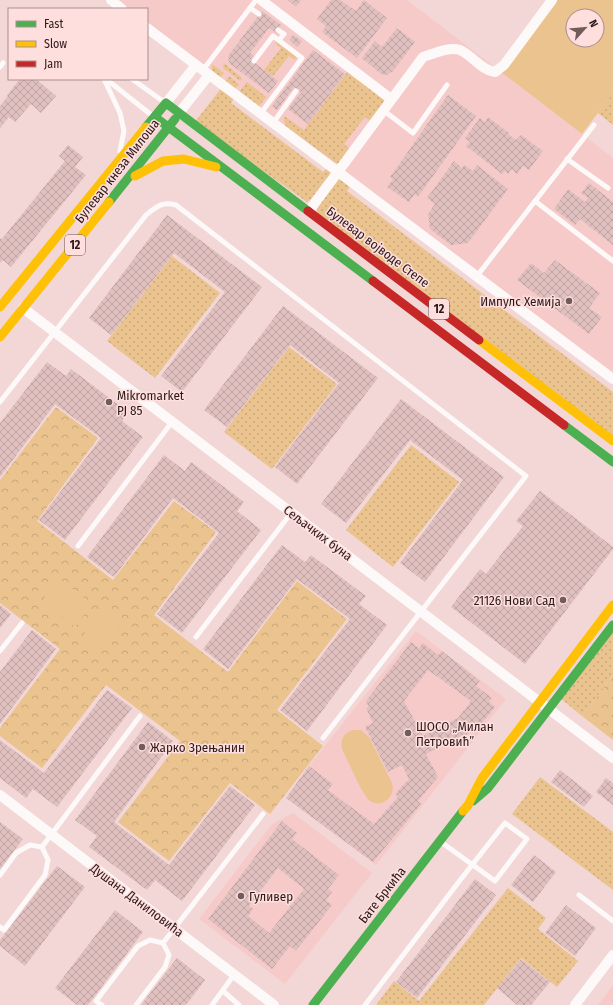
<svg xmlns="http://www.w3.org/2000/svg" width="613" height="1005" font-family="'Fira Sans Condensed',sans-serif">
  <defs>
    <pattern id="grass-dots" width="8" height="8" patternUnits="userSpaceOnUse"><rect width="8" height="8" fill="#eac38f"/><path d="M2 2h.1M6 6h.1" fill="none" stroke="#c9a77b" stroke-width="1.8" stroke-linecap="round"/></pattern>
    <pattern id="park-crowns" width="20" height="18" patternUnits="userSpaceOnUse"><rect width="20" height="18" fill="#eac38f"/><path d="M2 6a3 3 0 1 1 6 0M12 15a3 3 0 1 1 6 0" fill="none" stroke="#c9a77b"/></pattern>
    <pattern id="building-cross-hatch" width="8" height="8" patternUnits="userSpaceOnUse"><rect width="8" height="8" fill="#e0c0bf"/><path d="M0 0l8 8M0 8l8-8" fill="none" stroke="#c0a4a4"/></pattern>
  </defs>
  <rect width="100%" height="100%" fill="#f2d7d6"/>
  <!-- built -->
  <g fill="#f6cac9">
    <polygon points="115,0 407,0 613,158 613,376 147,24 147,9 127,9"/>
    <polygon points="416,631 506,699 376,865 286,798 309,766"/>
    <polygon points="293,813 372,873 285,984 199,919 272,824"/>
    <polygon points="613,985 613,1005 598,1005"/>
  </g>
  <!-- grass -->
  <g fill="url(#grass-dots)">
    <polygon points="277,41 297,57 294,60 289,56 273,76 264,70 281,48 275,43"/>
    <polygon points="224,63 242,78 240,81 223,68"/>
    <polygon points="212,64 224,73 220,78 212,72"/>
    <polygon points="348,71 384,99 384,101 372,122 365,117 344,144 351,150 339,163 336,163 286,127 284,121 284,116 304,130"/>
    <polygon points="229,76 239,84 234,90 225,82"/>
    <polygon points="247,82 266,97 259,106 257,106 239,92"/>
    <polygon points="222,87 235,97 231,103 323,172 328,167 333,170 310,200 307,202 195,122"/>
    <polygon points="613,93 613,125 598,113"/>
    <polygon points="338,175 351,185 347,191 613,392 613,437 318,215 316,206"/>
    <polygon points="172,256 220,293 155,378 107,341"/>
    <polygon points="289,347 337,384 272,469 224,432"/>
    <polygon points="411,445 459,482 393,567 346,530"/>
    <polygon points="613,629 613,675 582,716 560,698"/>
    <polygon points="540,777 613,832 613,890 512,814"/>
    <polygon points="508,888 546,918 538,929 578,961 557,987 521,958 484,1005 376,1005 394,981 419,1001"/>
  </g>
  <!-- park -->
  <g fill="url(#park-crowns)">
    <polygon points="56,407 98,438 37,521 113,580 174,501 216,532 154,615 228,672 297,581 347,619 277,710 323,746 270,814 230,783 169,861 118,822 180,741 106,685 42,768 0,736 0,728 60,649 0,603 0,480"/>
    <polygon points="613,675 613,740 582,716"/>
  </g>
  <!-- garden -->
  <g fill="#eac38f" fill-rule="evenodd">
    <path d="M 557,0 L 613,0 L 613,93 L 582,134 L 501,72 ZM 573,16 L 597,16 L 597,40 L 573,40 Z"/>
    <polygon points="59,578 92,604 75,627 42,601"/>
    <polygon points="104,609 121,622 100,651 82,637"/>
    <path d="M 353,730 L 361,730 L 369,737 L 392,783 C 396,796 383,809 370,801 C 363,796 347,759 342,749 C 340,739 344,733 353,730 Z"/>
  </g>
  <!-- building -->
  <g fill="url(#building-cross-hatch)" fill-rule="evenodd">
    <polygon points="288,0 301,0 296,7"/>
    <polygon points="331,0 340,0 356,11 364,0 387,18 357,58 322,32 326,26 317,19"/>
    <polygon points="262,11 281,25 276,33 269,28 250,53 254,56 251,60 278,81 269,93 229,63 228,56"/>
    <polygon points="397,28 415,42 393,71 387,75 381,74 362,58 375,41 382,47"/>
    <polygon points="293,35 302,41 297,47 289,40"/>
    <polygon points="313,50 345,74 308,124 288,109 301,92 294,87 277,110 272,106"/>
    <polygon points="20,79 36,79 56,96 41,113 31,104 15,122 9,117 0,128 0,106 8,96 7,95"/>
    <polygon points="448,95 476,116 418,197 415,194 409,202 387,187 393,179 390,177"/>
    <polygon points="488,117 509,133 508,134 516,140 521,135 543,151 529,170 523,166 517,174 512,169 508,174 505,171 502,174 466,146 470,142 465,138 480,118 485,122"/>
    <polygon points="68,145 83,157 75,167 86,175 11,267 3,260 0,263 0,238 2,239 65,161 59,156"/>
    <polygon points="454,161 462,168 464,165 473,171 477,165 508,189 468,243 451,245 430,229 428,214 435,204 427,198"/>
    <polygon points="589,183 613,202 613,245 580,219 575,225 554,209 568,189 585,202 588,198 581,193"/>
    <polygon points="167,215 262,287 182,392 161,376 225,292 174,253 111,335 89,318"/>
    <polygon points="555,260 600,293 589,308 602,317 589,334 517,280 531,263 544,273"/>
    <polygon points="283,306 378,378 297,484 275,467 339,383 290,345 227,427 204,410"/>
    <polygon points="47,362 66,376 71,369 128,412 122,421 143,437 65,540 39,520 101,438 55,404 0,477 0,423"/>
    <polygon points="401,399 504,477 425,582 400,563 463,480 410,440 346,523 321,504"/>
    <polygon points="164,455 185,471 191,462 244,502 237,511 261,530 182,633 157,614 219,533 173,498 114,577 87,557"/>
    <polygon points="540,491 613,547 613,549 525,664 451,607 480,569 486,574 523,526 516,521"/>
    <polygon points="282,545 305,562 311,555 366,596 359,604 387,625 307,731 280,710 350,619 297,579 228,669 203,649"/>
    <polygon points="0,605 11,614 0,628"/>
    <polygon points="32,630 56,649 0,724 0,672"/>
    <path d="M 411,642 L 419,648 L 423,643 L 438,655 L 442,651 L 480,681 L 476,686 L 492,698 L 489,702 L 495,707 L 475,732 L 470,731 L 465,737 L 463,735 L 426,754 L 438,777 L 418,801 L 421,804 L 373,862 L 286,798 L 309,766 L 333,784 L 328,790 L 374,824 L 398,797 L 395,794 L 409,779 L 402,765 L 388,772 L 365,727 L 373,723 L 366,708 L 369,707 L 366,701 ZM 428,670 L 471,701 L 458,718 L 423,736 L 404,701 Z"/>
    <polygon points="107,690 132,708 57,807 33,789 26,798 0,778 0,740 44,773"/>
    <polygon points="148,722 173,741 114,822 169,865 230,786 255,805 182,901 155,880 147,890 89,847 97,836 75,820"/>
    <polygon points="560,770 593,796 584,807 551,782"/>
    <polygon points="606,778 613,783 613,805 596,792"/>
    <path d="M 282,821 L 297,833 L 292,839 L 339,875 L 328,889 L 332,892 L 326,900 L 332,905 L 296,951 L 290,946 L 272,969 L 208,919 ZM 278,868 L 304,889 L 269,933 L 248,916 L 253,909 L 249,906 Z"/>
    <polygon points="0,822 23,839 0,869"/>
    <polygon points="534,855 556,872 533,902 511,885"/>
    <polygon points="57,866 85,887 25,966 0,946 0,940"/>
    <polygon points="475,879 496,895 417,998 396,982"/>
    <polygon points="566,905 596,928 575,956 545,933"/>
    <polygon points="115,910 143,932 88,1005 77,1005 55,988"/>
    <polygon points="177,958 205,980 186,1005 141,1005"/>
    <polygon points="521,959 550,982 531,1005 517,1005 497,988"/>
  </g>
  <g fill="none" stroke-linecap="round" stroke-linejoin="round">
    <!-- lane -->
    <g stroke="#fdf9f9" stroke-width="5">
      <polyline points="250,8 259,14"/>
      <polyline points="278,30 284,34 279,40"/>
      <polyline points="254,61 273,36 302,58 261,113"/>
      <polyline points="0,67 3,63"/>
      <polyline points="203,70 256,0"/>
      <polyline points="104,79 120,113 124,131 120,151"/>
      <polyline points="106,79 154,117"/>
      <polyline points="132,79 164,102"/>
      <polyline points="383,110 413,133 447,85"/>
      <polyline points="273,123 296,91"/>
      <polyline points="567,159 608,188"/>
      <polyline points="535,201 613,261"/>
      <polyline points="477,276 594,125"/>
      <path d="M 0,402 L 146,215 C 157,206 163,201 176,205 L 526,476 L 323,738"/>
      <polyline points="78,546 172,422"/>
      <polyline points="196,637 291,513"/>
      <polyline points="0,651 22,623"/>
      <polyline points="0,875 16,853 30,845 42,847 140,716"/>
      <polyline points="579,895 613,921"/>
      <polyline points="0,927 4,930 45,875 48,860 42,847"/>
      <polyline points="223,991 239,1005"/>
      <polyline points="102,1005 96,1001 138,946 150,940 163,943 263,814"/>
      <polyline points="136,1005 165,967 169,955 163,943"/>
      <polyline points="212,1005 234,975"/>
      <path d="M 365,1005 L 461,879 L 505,823 L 527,839 L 495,881 C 477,868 459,855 441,842"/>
    </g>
    <!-- street -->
    <g stroke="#fdf9f9" stroke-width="10">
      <polyline points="111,0 122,9"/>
      <polyline points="261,0 391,99"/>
      <polyline points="147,28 613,379"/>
      <polyline points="166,103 196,65"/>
      <polyline points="179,113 209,75"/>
      <path d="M 309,211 L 423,57 C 433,54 449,46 460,50 C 473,56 481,70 495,72 L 504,65 L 552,0"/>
      <polyline points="23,308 613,758"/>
      <polyline points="0,795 274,1005"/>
      <polyline points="575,1005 613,955"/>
    </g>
    <!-- fast -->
    <g stroke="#4caf50" stroke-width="9">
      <polyline points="155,117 373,281"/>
      <polyline points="146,127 166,103 308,211"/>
      <polyline points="109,202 175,119"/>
      <polyline points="564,425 613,462"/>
      <polyline points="473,801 488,788 613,625"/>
      <polyline points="313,1005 463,811"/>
    </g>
    <!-- slow -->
    <g stroke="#ffc107" stroke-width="9">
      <polyline points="135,176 163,161 184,159 216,167"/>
      <polyline points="0,307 146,127"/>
      <polyline points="0,337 109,202"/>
      <polyline points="479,340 613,441"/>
      <polyline points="463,811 468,805 482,778 613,605"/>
    </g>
    <!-- jam -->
    <g stroke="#c62828" stroke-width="9">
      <polyline points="308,211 479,340"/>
      <polyline points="373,281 564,425"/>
    </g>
  </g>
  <!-- markers -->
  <g fill="#715c5b" stroke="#fedfde" stroke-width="1.5">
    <circle cx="569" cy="301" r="4"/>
    <circle cx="109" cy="402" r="4"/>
    <circle cx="563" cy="600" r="4"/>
    <circle cx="408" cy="733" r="4"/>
    <circle cx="142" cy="747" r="4"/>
    <circle cx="241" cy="896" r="4"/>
  </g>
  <g text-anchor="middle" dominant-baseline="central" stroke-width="3" stroke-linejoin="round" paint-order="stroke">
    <!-- shield labels -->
    <g fill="#fedfde" stroke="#6b5554" stroke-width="1">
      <rect x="65" y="235" width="20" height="20" rx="3"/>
      <rect x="429" y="299" width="20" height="20" rx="3"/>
    </g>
    <g font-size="12" font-weight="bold" fill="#2c1a19">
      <text x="75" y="245">12</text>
      <text x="439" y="309">12</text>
    </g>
    <!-- street labels -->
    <g font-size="13" fill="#2c1a19" stroke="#fedfde">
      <text transform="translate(117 171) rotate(-52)">Булевар кнеза Милоша</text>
      <text transform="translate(378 247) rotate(37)">Булевар војводе Степе</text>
      <text transform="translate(318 533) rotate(37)">Сељачких буна</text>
      <text transform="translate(382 895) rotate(-52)">Бате Бркића</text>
      <text transform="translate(137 900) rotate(37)">Душана Даниловића</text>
    </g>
    <!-- poi labels -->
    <g font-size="13" fill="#2c1a19" stroke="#fedfde" text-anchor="start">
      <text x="561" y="301" text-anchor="end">Импулс Хемија</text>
      <text x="117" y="395">Mikromarket<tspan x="117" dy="15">PJ 85</tspan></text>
      <text x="555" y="600" text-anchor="end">21126 Нови Сад</text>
      <text x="416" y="726">ШОСО „Милан<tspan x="416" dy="15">Петровић”</tspan></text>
      <text x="150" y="747">Жарко Зрењанин</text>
      <text x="249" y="896">Гуливер</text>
    </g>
  </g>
  <!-- legend -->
  <rect x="8" y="8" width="140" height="72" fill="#fedfde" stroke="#aa908f"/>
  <rect x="16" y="21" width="20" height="6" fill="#4caf50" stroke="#aa908f"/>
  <text x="44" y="28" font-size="12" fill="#2c1a19">Fast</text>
  <rect x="16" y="41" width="20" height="6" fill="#ffc107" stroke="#aa908f"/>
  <text x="44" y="48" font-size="12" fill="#2c1a19">Slow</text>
  <rect x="16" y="61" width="20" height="6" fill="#c62828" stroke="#aa908f"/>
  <text x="44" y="68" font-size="12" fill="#2c1a19">Jam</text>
  <!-- north arrow -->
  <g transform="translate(585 28) rotate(63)"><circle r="19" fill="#fedfde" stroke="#aa908f"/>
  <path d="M0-3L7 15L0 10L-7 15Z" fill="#715c5b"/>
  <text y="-6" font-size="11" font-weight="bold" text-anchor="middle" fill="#2c1a19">N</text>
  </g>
</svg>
